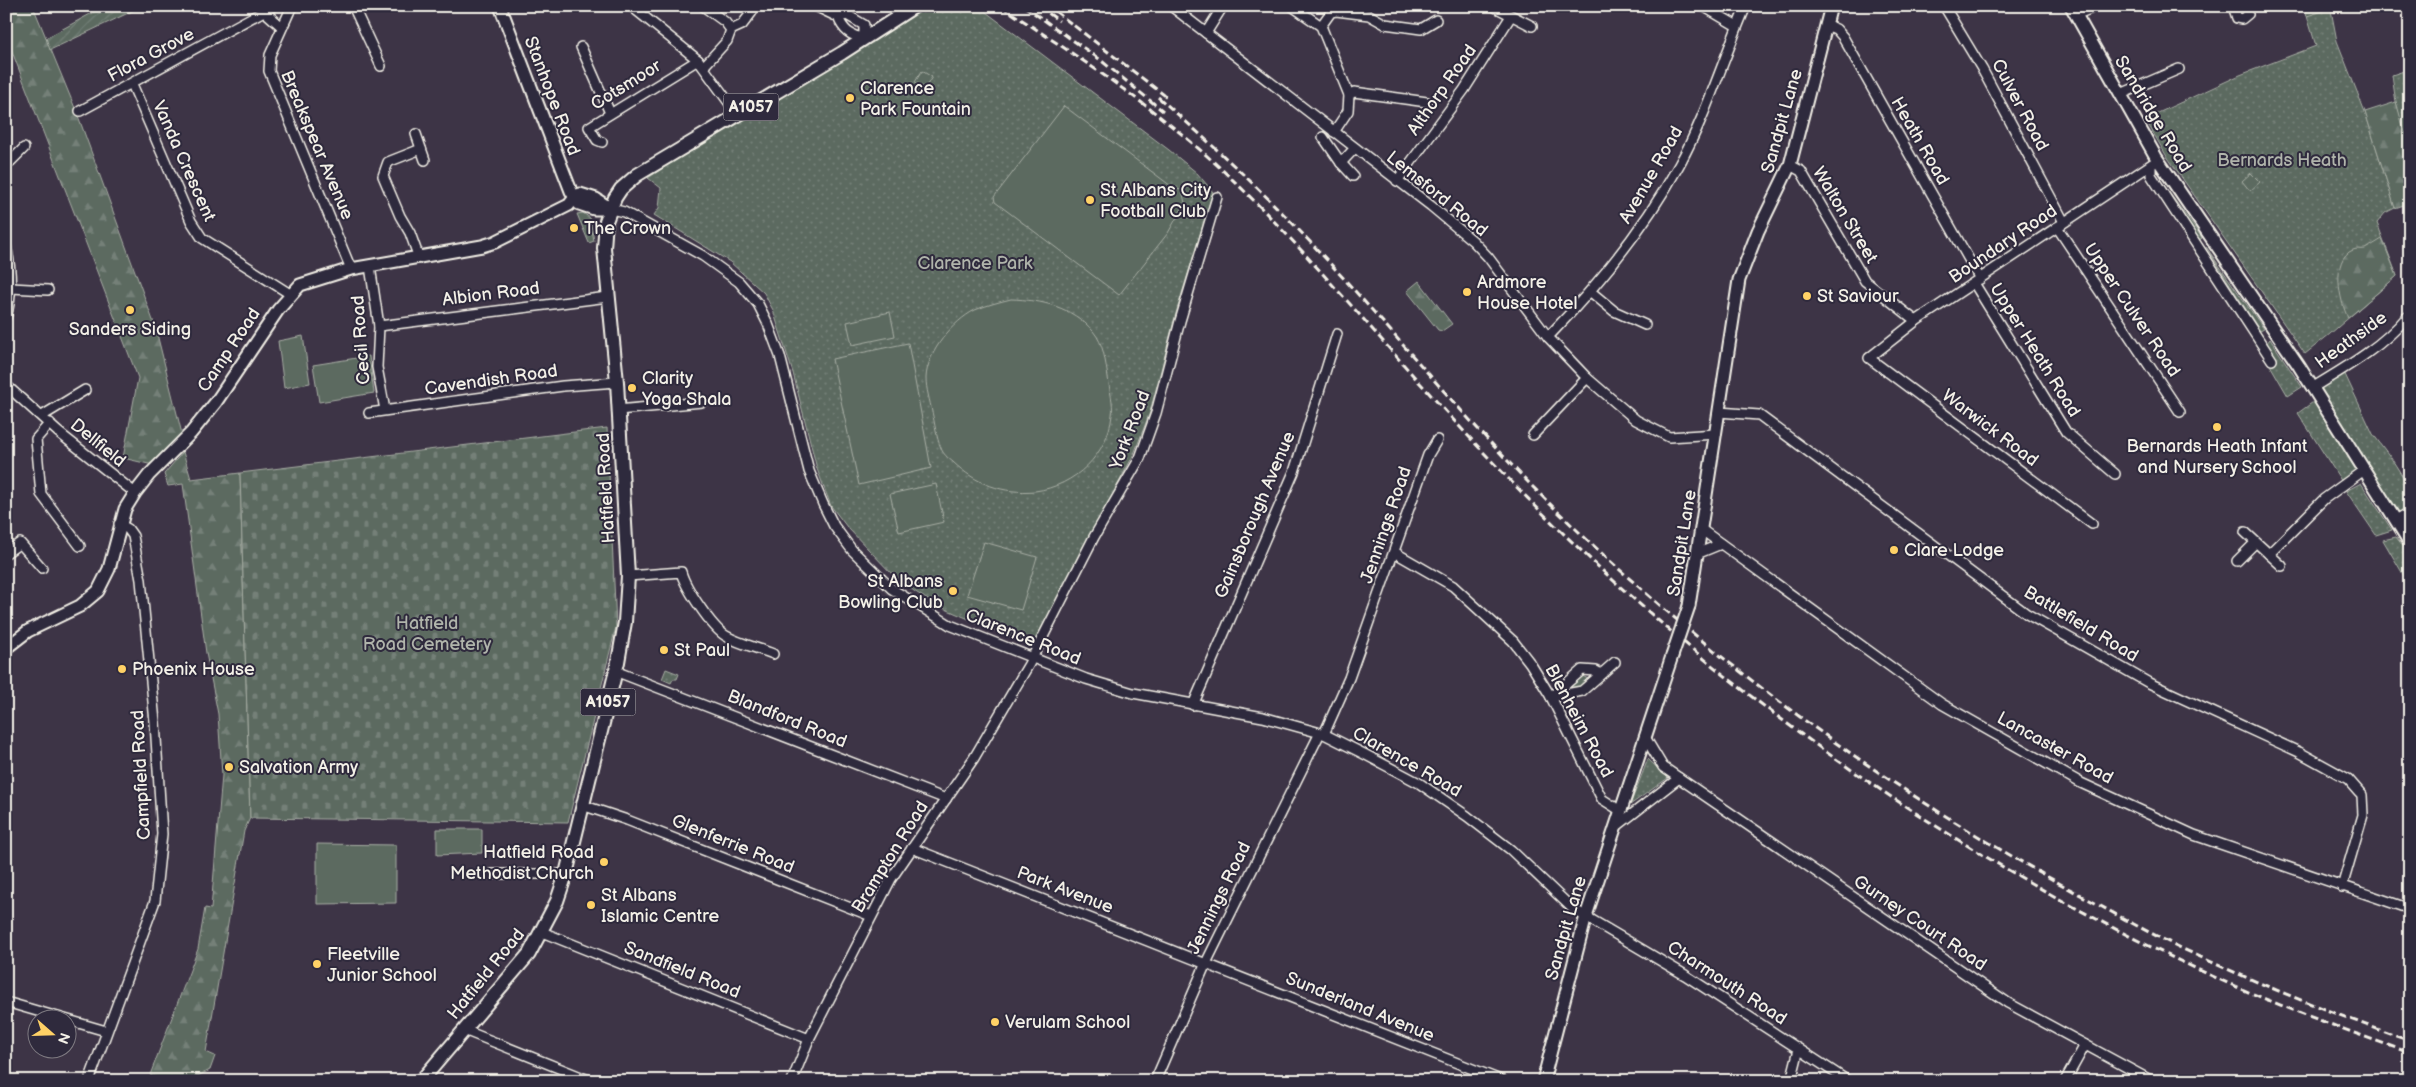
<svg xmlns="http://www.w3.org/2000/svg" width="2416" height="1087" font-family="'Balsamiq Sans',sans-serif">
  <defs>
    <pattern id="grass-dots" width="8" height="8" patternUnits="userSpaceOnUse" patternTransform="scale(1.25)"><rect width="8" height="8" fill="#5c6a61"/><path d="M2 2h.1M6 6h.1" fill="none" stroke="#748078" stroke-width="1.8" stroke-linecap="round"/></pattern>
    <pattern id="forest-firs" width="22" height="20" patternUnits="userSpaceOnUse" patternTransform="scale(1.25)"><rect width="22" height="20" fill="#5c6a61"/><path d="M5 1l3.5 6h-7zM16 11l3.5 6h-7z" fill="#748078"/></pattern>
    <pattern id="cemetery-stones" width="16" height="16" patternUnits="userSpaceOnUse" patternTransform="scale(1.25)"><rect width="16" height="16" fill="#5c6a61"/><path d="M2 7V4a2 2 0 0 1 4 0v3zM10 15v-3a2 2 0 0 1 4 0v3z" fill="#748078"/></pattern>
    <pattern id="garden-furrows" width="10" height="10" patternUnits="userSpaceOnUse" patternTransform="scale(1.25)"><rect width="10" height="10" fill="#5c6a61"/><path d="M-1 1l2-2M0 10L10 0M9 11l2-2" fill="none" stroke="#748078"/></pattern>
  </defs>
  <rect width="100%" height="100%" fill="#3d3446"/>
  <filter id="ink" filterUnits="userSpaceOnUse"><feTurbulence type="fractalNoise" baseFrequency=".02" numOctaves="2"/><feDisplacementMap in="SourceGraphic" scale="10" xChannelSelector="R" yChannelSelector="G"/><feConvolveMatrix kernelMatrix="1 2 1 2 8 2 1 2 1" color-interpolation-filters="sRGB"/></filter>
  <g filter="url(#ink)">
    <!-- grass -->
    <g fill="url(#grass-dots)" stroke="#a8aea4">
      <path d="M 921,6 L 978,6 L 1169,150 L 1197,173 L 1213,192 L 1176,313 L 1150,412 L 1134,454 L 1109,501 L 1080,552 L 1066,583 L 1032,646 L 936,605 L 914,591 L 894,576 L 847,527 L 831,506 L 817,469 L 793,373 L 773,310 L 764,293 L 730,262 L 654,215 L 659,208 L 661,188 L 648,178 C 737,118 834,69 921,6 Z"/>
      <polygon points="2304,6 2339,6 2331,10 2337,41 2365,112 2395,208 2385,213 2377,223 2397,276 2330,334 2305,354 2166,155 2145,119 2240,75 2316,46"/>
      <path d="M 2410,69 L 2410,141 C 2398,122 2395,97 2392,75 Z"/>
      <polygon points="2158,177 2202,238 2198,241"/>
      <polygon points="583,213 590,218 594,241 589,243 577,214"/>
      <polygon points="2206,247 2264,329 2260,331"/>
      <polygon points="2270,339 2302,387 2288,396 2270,365 2276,360 2266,344"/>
      <polygon points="2343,370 2373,434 2391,458 2410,488 2410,509 2399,516 2317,385"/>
      <polygon points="2320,397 2363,468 2342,482 2298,413"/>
      <polygon points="2361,483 2392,530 2376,535 2346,491"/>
      <polygon points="2396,537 2410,555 2410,586 2383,540"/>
      <polygon points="666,669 679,674 677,679 673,679 671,683 662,679"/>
      <polygon points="1581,675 1588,679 1582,690 1568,690"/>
      <polygon points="1648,759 1668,778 1630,805"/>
    </g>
    <!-- forest -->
    <g fill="url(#forest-firs)" stroke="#a8aea4">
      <polygon points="6,6 33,6 77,113 155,326 183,438 153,465 123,458 138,378 6,36"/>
      <polygon points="2304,6 2339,6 2307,16"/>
      <polygon points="2396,102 2405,133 2410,141 2410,203 2395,208 2365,112"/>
      <path d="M 2382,239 L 2397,276 L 2348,318 C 2340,302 2330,259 2353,250 C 2357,248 2361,250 2365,249 C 2371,246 2377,242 2382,239 Z"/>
      <polygon points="1419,281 1452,324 1442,331 1438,330 1407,291"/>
      <path d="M 183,452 L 191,479 L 240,473 L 250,818 L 244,831 L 206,1052 L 215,1056 L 210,1070 C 187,1082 176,1084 150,1075 L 198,949 L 205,908 L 211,909 L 222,775 L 218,714 L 206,653 L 183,484 L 168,486 L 164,474 Z"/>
    </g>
    <!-- cemetery -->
    <polygon fill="url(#cemetery-stones)" stroke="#a8aea4" points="607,428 616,627 568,822 250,818 240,473"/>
    <!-- garden -->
    <polygon fill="url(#garden-furrows)" stroke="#a8aea4" points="105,6 143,6 50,50 46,38"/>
    <!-- pitch -->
    <g fill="#5c6a61" stroke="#a8aea4">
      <polygon points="922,71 932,77 925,88 915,82"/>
      <polygon points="1064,106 1175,189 1182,190 1185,203 1168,233 1119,295 995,202 994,197"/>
      <polygon points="2251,173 2260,182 2250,191 2242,181"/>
      <path d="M 1011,299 C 1042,300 1072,307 1093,331 C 1104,344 1105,361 1108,377 C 1109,389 1114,403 1112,415 C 1108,454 1075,486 1035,491 C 1003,494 976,484 953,462 C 948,458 943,454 941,448 C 936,437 935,423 932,412 C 930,401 926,389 926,378 C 927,352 953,321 975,310 C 987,305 999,302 1011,299 Z"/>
      <polygon points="890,312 895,336 852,345 847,322"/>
      <polygon points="303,336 310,383 284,388 278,341"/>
      <polygon points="908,343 931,468 859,485 832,359"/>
      <polygon points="369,356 374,393 319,402 313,365"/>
      <polygon points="936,484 944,522 899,532 890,494"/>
      <polygon points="984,542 1037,557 1021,610 967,595"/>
      <polygon points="437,829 482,829 482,853 437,855"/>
      <polygon points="317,844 396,845 396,903 317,904"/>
    </g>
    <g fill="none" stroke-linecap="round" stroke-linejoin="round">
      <!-- street casing -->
      <g stroke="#f4f1e8" stroke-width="12">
        <g id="street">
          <polyline points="292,6 270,55 269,71 351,269"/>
          <polyline points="353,6 381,66"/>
          <polyline points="631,6 698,60 738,115"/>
          <polyline points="703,6 725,22 731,30 727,41 704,66"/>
          <path d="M 815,6 L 838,17 L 847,15 L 864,25 L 864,38 C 850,36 843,30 838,17"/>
          <polyline points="1171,6 1431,206 1473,241 1488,257 1548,337 1587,378 1636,420 1669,437 1716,434"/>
          <polyline points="1292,6 1321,26 1349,95 1348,111 1334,132"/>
          <polyline points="1493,6 1532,26"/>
          <polyline points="1703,6 1737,26"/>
          <polyline points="1944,6 1982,69 2064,222"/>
          <polyline points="2233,6 2237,18 2242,19 2248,14 2245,6"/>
          <polyline points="2336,7 2338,6"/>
          <polyline points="264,11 282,27"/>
          <polyline points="2075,15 2097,6"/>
          <polyline points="1826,25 1836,29 1843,37 1980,279"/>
          <polyline points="1321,26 1331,12 1336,11 1369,15 1385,24 1421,29 1436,20"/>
          <polyline points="731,30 742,25 752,12"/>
          <polyline points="1206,33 1223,6"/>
          <polyline points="581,47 610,113"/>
          <polyline points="132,84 191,221 202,238 290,294"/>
          <polyline points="2121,94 2179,69"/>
          <polyline points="1349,95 1354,92 1427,102"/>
          <polyline points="80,111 273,6"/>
          <polyline points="416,134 425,160"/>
          <polyline points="1323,137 1341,163 1353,176"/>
          <polyline points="602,142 597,140 589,127 698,60"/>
          <polyline points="1341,163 1355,148"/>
          <polyline points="1790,165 1801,171 1865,281 1916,321"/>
          <polyline points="2151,165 2151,175 2272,360"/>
          <polyline points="6,166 24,148"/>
          <polyline points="1397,181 1464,90 1511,16"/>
          <polyline points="611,209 624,212 703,256 739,282 758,304 768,324 780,356 809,471 823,504 834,526 852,550 892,589 950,625 1086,679 1133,693 1263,717 1324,734 1364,754 1419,783 1467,816 1511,850 1573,909 1685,975 1848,1081"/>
          <polyline points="2057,227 2180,412"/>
          <path d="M 6,245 C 11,268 13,294 6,317"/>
          <polyline points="419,258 410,233 400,216 383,176 388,162 421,149"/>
          <polyline points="370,266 379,326 377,367 385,410"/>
          <polyline points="1974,283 2066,432 2115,474"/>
          <polyline points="11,288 48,290"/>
          <polyline points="1591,292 1614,311 1645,325"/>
          <polyline points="379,326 608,297"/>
          <path d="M 1548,337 C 1598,285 1644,229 1679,165 C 1707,114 1723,59 1746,6"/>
          <polyline points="6,385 58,432 135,493"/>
          <path d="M 2312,388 C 2345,368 2382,347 2407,317"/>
          <polyline points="618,410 702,402"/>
          <polyline points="1719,412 1759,415 2027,614 2149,683 2299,752 2348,779 2362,795 2363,815 2342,887"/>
          <polyline points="369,413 563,386 617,382"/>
          <polyline points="42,416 85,390"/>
          <polyline points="50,423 36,439 41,494 80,546"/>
          <polyline points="1533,435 1587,378"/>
          <polyline points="2396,520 2410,512"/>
          <polyline points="2092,524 1869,358 1916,321 2158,160"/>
          <polyline points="1702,530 1942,704 2081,783 2194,835 2410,909"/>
          <polyline points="2245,532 2282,566"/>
          <polyline points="1394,552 1453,586 1513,641 1530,663 1551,697 1602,799 1621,811"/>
          <polyline points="6,553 20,543 42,568"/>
          <polyline points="1699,553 1721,544"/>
          <polyline points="2269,554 2324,499 2364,470"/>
          <polyline points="2237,561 2255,543"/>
          <path d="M 628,576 L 681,572 C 685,587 712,628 726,636 C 740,644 758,648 773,654"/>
          <polyline points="615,671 946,799"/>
          <polyline points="1551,697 1582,691 1615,662"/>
          <polyline points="1551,697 1582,670 1596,671 1601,674"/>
          <polyline points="1193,705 1294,472 1337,334"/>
          <polyline points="1324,734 1349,678 1428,455 1437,440"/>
          <polyline points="1645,737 1663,767 2008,1003 2152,1081"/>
          <polyline points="582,805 627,820 871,916"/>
          <polyline points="1617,826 1679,778"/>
          <polyline points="912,848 1503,1081"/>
          <polyline points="491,874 566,874"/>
          <polyline points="542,932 809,1039"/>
          <polyline points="6,1002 106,1031"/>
          <polyline points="464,1030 591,1081"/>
          <polyline points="89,1081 155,901 162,834 155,722 141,580 133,536 128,529 119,524"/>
          <polyline points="792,1081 809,1039 891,879 974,758 1029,664 1094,537 1140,458 1156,413 1180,321 1217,197"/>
          <polyline points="1155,1081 1206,963 1320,733"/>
          <polyline points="1791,1081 1799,1049"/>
          <polyline points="2065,1081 2085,1045"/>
        </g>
      </g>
      <!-- secondary casing -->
      <g stroke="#f4f1e8" stroke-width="15">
        <g id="secondary">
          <polyline points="500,6 571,191 579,204 594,209 611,209"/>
          <polyline points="2071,6 2156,157 2299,366 2410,543"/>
          <polyline points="575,197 580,194 596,199 611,209"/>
          <polyline points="1689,606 1739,280 1758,231 1790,165 1831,6"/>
          <polyline points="6,648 28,631 80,606 98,591 109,569 125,509 135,493 149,475 191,433 216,402 278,310 300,285 351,269 482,246 495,242 569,205 575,197"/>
          <polyline points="1543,1081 1586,916 1672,656"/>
        </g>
      </g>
      <!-- primary casing -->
      <g stroke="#f4f1e8" stroke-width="16">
        <polyline id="primary" points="421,1081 529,954 557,901 566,874 618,662 625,622 628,576 617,382 604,248 606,221 615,198 621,189 637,175 842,53 915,6"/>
      </g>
      <!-- street -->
      <use href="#street" stroke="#2f2a3d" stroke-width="9"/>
      <!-- secondary -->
      <use href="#secondary" stroke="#2f2a3d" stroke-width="11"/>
      <!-- primary -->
      <use href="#primary" stroke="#2f2a3d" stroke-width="12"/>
      <!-- rail -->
      <g stroke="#f4f1e8" stroke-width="3" stroke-dasharray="8 4" stroke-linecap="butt">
        <path d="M 1001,6 C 1075,55 1151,104 1217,165 C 1267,211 1312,262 1358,313 C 1425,389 1492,465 1565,535 C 1748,713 1978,869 2210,975 C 2275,1005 2343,1029 2410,1053"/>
        <polyline points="1024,6 1098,58 1163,111"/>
        <polyline points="1039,6 1059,21"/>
        <polyline points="1055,11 1168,98"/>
        <path d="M 1158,97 C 1206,139 1253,182 1297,228 C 1376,311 1448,400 1528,482 C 1689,645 1874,782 2075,892 C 2110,911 2145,931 2181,948 C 2255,983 2332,1013 2410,1041"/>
      </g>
      <!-- secondary-bridge casing -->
      <g stroke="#f4f1e8" stroke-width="15" stroke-linecap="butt">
        <polyline id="secondary-bridge" points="1672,656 1689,606"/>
      </g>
      <!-- secondary-bridge -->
      <use href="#secondary-bridge" stroke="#2f2a3d" stroke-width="11"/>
    </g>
  </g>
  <!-- markers -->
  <g fill="#ffd166" stroke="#2f2a3d" stroke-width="2">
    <circle cx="850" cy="98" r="5"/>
    <circle cx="1090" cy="200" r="5"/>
    <circle cx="574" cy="228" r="5"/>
    <circle cx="1467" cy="292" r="5"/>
    <circle cx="1807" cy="296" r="5"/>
    <circle cx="130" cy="310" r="5"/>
    <circle cx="632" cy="388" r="5"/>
    <circle cx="2217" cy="427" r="5"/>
    <circle cx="1894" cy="550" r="5"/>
    <circle cx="953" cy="591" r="5"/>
    <circle cx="664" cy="650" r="5"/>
    <circle cx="122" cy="669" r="5"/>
    <circle cx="229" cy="767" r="5"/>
    <circle cx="604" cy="862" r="5"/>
    <circle cx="591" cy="905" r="5"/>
    <circle cx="317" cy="964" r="5"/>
    <circle cx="995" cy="1022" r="5"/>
  </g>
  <g text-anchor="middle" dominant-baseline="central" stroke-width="4" stroke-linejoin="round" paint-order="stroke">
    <!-- shield labels -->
    <g fill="#2f2a3d" stroke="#b9b5b5" stroke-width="1">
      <rect x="723.5" y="93.5" width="55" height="27" rx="4"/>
      <rect x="580.5" y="688.5" width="55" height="27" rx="4"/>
    </g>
    <g font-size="16" font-weight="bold" fill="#f4f1e8">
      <text x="751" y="107">A1057</text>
      <text x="608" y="702">A1057</text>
    </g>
    <!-- street labels -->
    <g font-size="18" fill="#f4f1e8" stroke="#2f2a3d">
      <text transform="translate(151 55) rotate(-28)">Flora Grove</text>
      <text transform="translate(626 85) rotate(-32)">Cotsmoor</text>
      <text transform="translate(1442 90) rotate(-55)">Althorp Road</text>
      <text transform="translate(552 96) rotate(69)">Stanhope Road</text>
      <text transform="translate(2020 105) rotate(62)">Culver Road</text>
      <text transform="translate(2153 114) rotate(59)">Sandridge Road</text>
      <text transform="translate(1782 121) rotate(-74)">Sandpit Lane</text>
      <text transform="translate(1920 141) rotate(60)">Heath Road</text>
      <text transform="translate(317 145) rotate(67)">Breakspear Avenue</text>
      <text transform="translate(184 161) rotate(66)">Vanda Crescent</text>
      <text transform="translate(1651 175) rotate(-60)">Avenue Road</text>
      <text transform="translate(1437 194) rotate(39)">Lemsford Road</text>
      <text transform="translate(1845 215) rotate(59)">Walton Street</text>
      <text transform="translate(2003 244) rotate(-34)">Boundary Road</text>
      <text transform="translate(491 294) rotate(-7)">Albion Road</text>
      <text transform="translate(2132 310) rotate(56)">Upper Culver Road</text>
      <text transform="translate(361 340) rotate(-94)">Cecil Road</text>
      <text transform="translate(2351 340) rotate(-36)">Heathside</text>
      <text transform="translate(229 350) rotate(-56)">Camp Road</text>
      <text transform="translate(2035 350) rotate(58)">Upper Heath Road</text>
      <text transform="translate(491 380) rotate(-8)">Cavendish Road</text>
      <text transform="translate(1990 428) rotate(37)">Warwick Road</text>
      <text transform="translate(1130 430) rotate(-69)">York Road</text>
      <text transform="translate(98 443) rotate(39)">Dellfield</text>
      <text transform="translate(606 488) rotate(-93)">Hatfield Road</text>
      <text transform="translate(1255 515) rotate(-67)">Gainsborough Avenue</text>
      <text transform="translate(1386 525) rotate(-71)">Jennings Road</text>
      <text transform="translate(1682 543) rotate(-81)">Sandpit Lane</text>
      <text transform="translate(2081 624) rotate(31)">Battlefield Road</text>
      <text transform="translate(1023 637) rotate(22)">Clarence Road</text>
      <text transform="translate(787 719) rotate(22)">Blandford Road</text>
      <text transform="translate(1579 721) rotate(62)">Blenheim Road</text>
      <text transform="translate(2055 748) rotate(29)">Lancaster Road</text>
      <text transform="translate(1407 762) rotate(30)">Clarence Road</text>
      <text transform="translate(141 775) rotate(-93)">Campfield Road</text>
      <text transform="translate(733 844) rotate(22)">Glenferrie Road</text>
      <text transform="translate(890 857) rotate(-58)">Brampton Road</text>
      <text transform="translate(1065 890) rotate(21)">Park Avenue</text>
      <text transform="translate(1219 898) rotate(-64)">Jennings Road</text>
      <text transform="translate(1920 923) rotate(34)">Gurney Court Road</text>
      <text transform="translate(1566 928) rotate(-74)">Sandpit Lane</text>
      <text transform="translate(682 970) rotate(22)">Sandfield Road</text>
      <text transform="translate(486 974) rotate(-51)">Hatfield Road</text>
      <text transform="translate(1727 983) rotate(33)">Charmouth Road</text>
      <text transform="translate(1360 1007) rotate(22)">Sunderland Avenue</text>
    </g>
    <!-- poi labels -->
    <g font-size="18" fill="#f4f1e8" stroke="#2f2a3d" text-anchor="start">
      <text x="860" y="88">Clarence<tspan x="860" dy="21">Park Fountain</tspan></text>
      <text x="1100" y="190">St Albans City<tspan x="1100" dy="21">Football Club</tspan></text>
      <text x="584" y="228">The Crown</text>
      <text x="1477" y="282">Ardmore<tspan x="1477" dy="21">House Hotel</tspan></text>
      <text x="1817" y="296">St Saviour</text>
      <text x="130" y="329" text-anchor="middle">Sanders Siding</text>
      <text x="642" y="378">Clarity<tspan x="642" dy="21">Yoga Shala</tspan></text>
      <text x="2217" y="446" text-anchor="middle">Bernards Heath Infant<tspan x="2217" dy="21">and Nursery School</tspan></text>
      <text x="1904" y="550">Clare Lodge</text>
      <text x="943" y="581" text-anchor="end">St Albans<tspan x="943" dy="21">Bowling Club</tspan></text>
      <text x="674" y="650">St Paul</text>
      <text x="132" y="669">Phoenix House</text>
      <text x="239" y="767">Salvation Army</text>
      <text x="594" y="852" text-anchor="end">Hatfield Road<tspan x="594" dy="21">Methodist Church</tspan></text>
      <text x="601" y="895">St Albans<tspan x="601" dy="21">Islamic Centre</tspan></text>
      <text x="327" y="954">Fleetville<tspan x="327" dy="21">Junior School</tspan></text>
      <text x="1005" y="1022">Verulam School</text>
    </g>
    <!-- park labels -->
    <g font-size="18" fill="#b0b4ab" stroke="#2f2a3d">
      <text x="2282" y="160">Bernards Heath</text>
      <text x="975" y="263">Clarence Park</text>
      <text x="427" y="623">Hatfield<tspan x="427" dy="21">Road Cemetery</tspan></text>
    </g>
  </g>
  <!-- margin -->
  <rect width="2416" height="1087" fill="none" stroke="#2f2a3d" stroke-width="25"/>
  <rect x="12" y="12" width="2391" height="1062" fill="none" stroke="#f4f1e8" stroke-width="2" filter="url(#ink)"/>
  <!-- north arrow -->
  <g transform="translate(52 1034) rotate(110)"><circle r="24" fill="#2f2a3d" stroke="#7e7a81"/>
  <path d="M0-4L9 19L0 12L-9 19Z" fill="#ffd166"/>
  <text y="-8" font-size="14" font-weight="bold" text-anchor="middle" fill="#f4f1e8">N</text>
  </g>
</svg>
